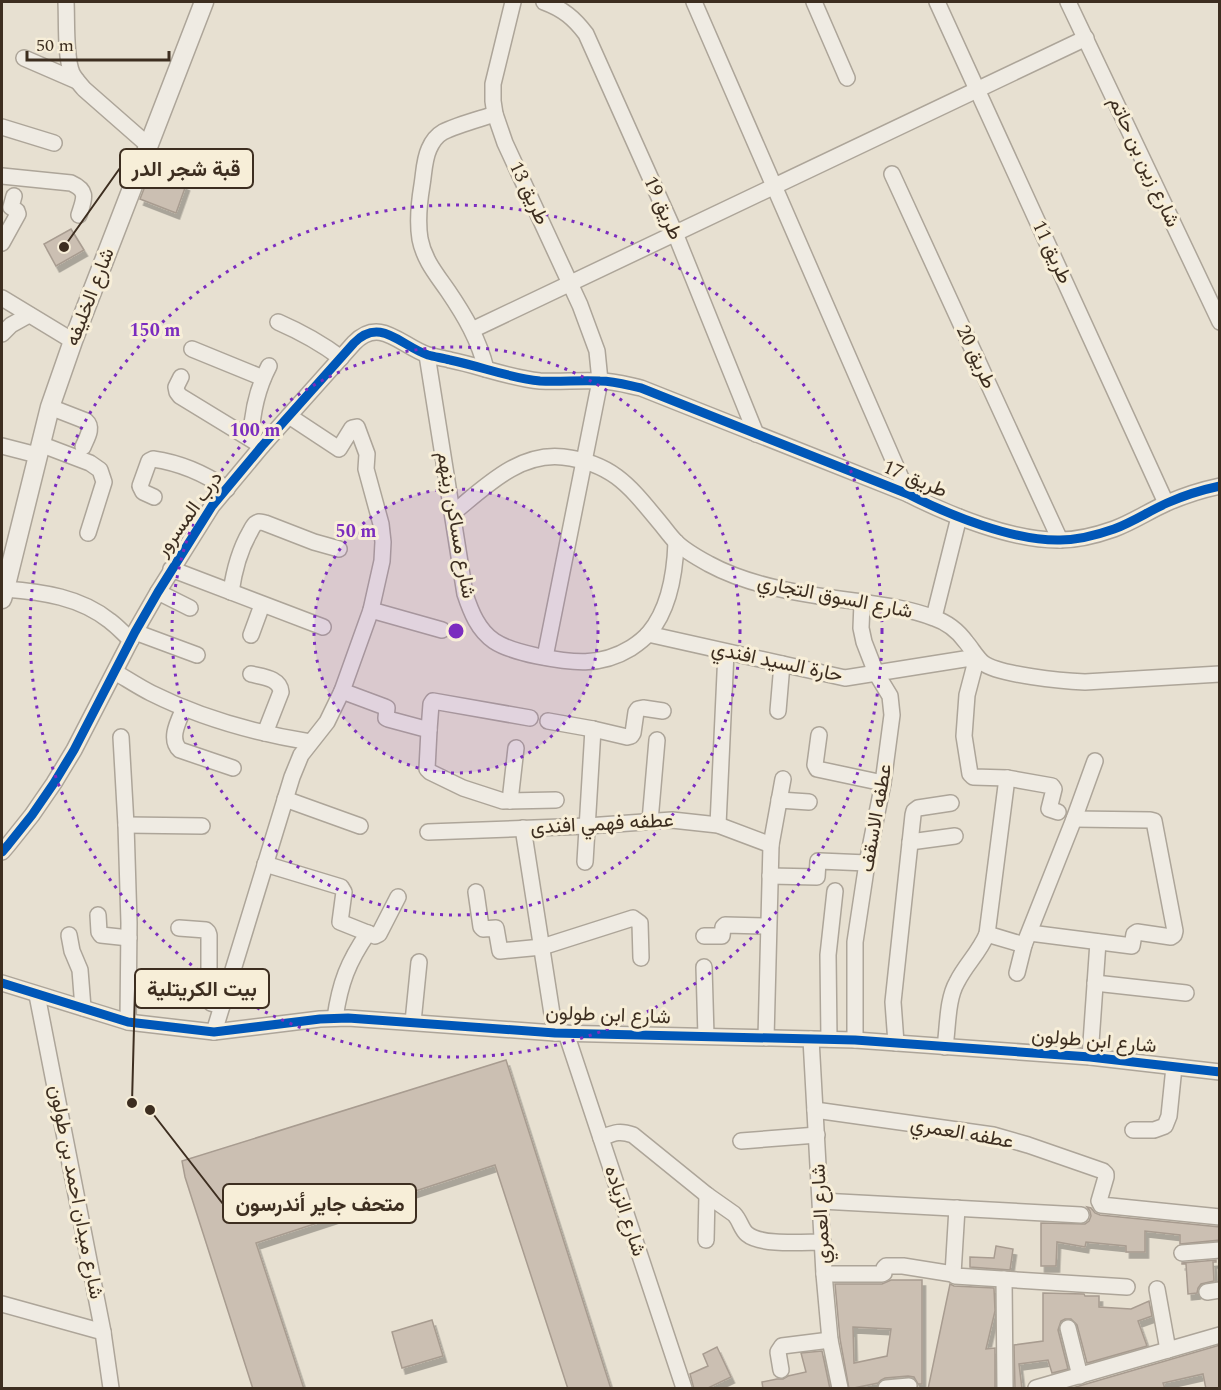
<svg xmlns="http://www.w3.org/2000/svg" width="1221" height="1390" font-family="Spectral,Vazirmatn,serif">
  <defs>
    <filter id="shadow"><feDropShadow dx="3.5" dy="6" stdDeviation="0" flood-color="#0004"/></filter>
  </defs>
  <rect width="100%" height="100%" fill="#e7e0d1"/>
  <!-- building -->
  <g fill="#cbbfb2" stroke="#a89c90" stroke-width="1.5" fill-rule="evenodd" filter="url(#shadow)">
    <polygon points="151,171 186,185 176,213 140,199"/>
    <polygon points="71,229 84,250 56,266 44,244"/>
    <polygon points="506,1060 611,1389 568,1389 495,1165 256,1243 304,1389 253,1389 185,1177 182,1161"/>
    <polygon points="1087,1207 1091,1208 1095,1213 1100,1215 1220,1227 1220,1240 1180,1244 1180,1235 1145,1231 1145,1252 1126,1252 1126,1246 1086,1242 1085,1247 1057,1242 1056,1266 1041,1266 1041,1223 1085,1224 1089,1221 1091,1216 1090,1211"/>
    <polygon points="996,1246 1013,1249 1010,1270 970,1267 970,1257 994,1258"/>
    <polygon points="1216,1260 1216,1262 1213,1262 1214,1281 1201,1284 1198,1288 1197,1293 1188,1294 1186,1264 1182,1264 1182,1263"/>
    <path d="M 891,1280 L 922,1280 L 922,1384 L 918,1384 L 914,1377 L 908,1376 L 885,1378 L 881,1380 L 878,1383 L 849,1389 L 840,1339 L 835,1284 L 882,1284 ZM 853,1327 L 891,1329 L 887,1356 L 854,1363 Z"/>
    <polygon points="950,1284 954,1286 994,1288 995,1311 986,1349 995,1348 995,1389 928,1389"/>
    <polygon points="1043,1293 1084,1294 1085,1296 1099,1296 1099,1307 1131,1309 1149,1301 1152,1316 1138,1321 1147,1346 1087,1363 1077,1325 1071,1319 1065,1319 1061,1321 1058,1330 1068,1369 1052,1373 1048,1360 1019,1364 1022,1389 1015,1389 1014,1345 1043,1341"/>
    <polygon points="432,1320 443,1356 402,1368 392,1332"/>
    <polygon points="1220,1345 1220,1389 1206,1389 1203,1374 1163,1383 1165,1389 1069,1389"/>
    <polygon points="717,1347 731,1377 706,1389 694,1389 690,1374 708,1366 703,1354"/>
    <polygon points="822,1351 830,1389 763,1389 762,1382 777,1379 783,1379 788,1376 806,1372 801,1353"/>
  </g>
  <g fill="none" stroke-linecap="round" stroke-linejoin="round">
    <!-- minor casing -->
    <g stroke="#ada599" stroke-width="18">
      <g id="minor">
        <path d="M 66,2 C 67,20 65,58 72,73 C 75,79 80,84 84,89 L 149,146"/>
        <polyline points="513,2 493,84 493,101 495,114 505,143 580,305 597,351 600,381 545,657"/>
        <path d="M 544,2 C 563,9 574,18 586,34 L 675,233 L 756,434"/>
        <polyline points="694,2 908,494"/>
        <polyline points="814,2 847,78"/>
        <polyline points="937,2 1166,503"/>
        <polyline points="1068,2 1220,322"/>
        <polyline points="24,58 77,81"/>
        <polyline points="2,127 54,143"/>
        <polyline points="892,174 1060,540"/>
        <path d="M 2,176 L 71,183 C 89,191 84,199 79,215"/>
        <polyline points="2,243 18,214 17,211 11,207 14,196"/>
        <polyline points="2,298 73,341"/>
        <path d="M 278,322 C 301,332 321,343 341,358"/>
        <polyline points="472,330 1086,38"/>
        <polyline points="2,334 11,325 29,315"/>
        <polyline points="192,349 263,378"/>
        <path d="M 427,355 L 465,594 C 471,612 478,630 494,641 C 506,649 523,653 537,656 C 572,663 600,667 631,648 C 637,644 644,639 649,633 C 670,608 675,573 676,542"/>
        <path d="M 486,369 C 479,340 465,316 448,291 C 437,275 424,260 420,239 C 417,221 419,203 422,185 C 424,173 424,160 429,149 C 432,142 436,136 443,132 C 457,125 480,119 495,114"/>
        <polyline points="181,377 176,387 177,392 180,396 262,446"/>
        <path d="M 50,407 L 86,421 C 94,428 86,439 83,447"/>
        <path d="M 251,438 C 252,412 257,389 269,366"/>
        <polyline points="40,444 90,463 100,470 104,482 88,533"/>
        <polyline points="2,446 37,455"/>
        <path d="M 154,497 L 143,492 L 140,486 L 149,461 L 153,459 C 181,463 204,473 227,489"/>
        <path d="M 453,513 C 485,487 519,452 563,457 C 614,463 631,488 661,524 C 666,530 670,536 676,542 C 685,551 698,558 709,564 C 751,587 808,595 854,601 C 881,605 908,608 934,618 C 946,622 958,631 966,642 C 972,649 976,657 983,663 C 999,675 1063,681 1085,682 L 1220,674"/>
        <polyline points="171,569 323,627"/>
        <path d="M 5,589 C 43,592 80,597 110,621 C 118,627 124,634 131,640"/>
        <polyline points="158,592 190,608"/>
        <path d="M 231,592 C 234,571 239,551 250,532 C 251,530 254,525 255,524 C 259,521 260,522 265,523 L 314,542 L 339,549"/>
        <polyline points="371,610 442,630"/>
        <polyline points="934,617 959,517"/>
        <polyline points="135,632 197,655"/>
        <polyline points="648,634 845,678 977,657 967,695 964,736 970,774 973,777 1007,778 1052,786 1054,789 1049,809 1058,812"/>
        <polyline points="251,635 262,605"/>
        <path d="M 115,672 C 127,679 139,687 151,693 C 201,718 255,733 310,742"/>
        <path d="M 251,674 C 263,677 280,678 281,692 L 265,733"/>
        <polyline points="342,691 385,707 387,708 386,718 388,719 429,730 427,769 430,772 463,788 503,801 556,800"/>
        <path d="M 184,708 C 179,720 168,739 180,750 L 233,768"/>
        <polyline points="778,711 782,664"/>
        <polyline points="548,721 593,729 627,737 631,736 633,733 636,712 638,709 643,708 663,711"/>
        <polyline points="429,730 431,704 433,701 530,718"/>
        <polyline points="819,735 815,765 817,769 883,783"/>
        <polyline points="121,737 126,825 129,923 128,1022"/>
        <polyline points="285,799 360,826"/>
        <polyline points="779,800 809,802"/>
        <polyline points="510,801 516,748"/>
        <polyline points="650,821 657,740"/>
        <polyline points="126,825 202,826"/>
        <polyline points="718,825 726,652"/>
        <polyline points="523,828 555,1033"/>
        <polyline points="428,832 587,826 672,820 718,825 771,845"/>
        <polyline points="910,842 955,836"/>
        <path d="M 2,852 L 8,845 L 32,815 L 54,783 L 74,750 L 135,632 L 158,592 L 212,506 L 262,446 L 354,343 C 380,316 401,346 428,355 C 435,357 443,358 450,360 C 480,366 509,378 540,381 C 560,382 580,380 600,381 C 614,381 627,385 641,388 L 908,494 C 949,515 1013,541 1060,540 C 1079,540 1097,535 1114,529 C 1133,522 1149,511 1167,503 C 1185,495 1201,490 1220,486"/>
        <polyline points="585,862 593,729"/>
        <polyline points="265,864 341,887 344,892 340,922 375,936 379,934 398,897"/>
        <polyline points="770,876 817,877 818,861 820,861 867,863"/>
        <polyline points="476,892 481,927 483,929 496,928 500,951 542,947 633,918 640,923 641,958"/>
        <polyline points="98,915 99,932 101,935 129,938"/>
        <polyline points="179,928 206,930 208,932 209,935 209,1001 211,1003 222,1006"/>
        <polyline points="1030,933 1132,946 1134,934 1137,932 1171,937 1174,935 1175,931 1154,821 1150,820 1074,819"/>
        <polyline points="987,934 1024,945"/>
        <polyline points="69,935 72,951 80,970 83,1008"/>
        <polyline points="704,936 722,936 723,927 725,925 768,926"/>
        <polyline points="704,967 706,1036"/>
        <polyline points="1017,973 1024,945 1074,819 1095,761"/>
        <polyline points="2,983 128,1022 214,1032 320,1019 348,1018 555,1033 855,1040 1090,1057 1220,1072"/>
        <polyline points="1095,983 1186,993"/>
        <polyline points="37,995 103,1332 111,1388"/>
        <path d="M 335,1018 C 340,983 348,962 368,933"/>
        <polyline points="413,1022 419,962"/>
        <polyline points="214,1032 292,777 301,755 327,722 342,691 371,610 382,561 383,542 381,524 366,469 367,454 357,427 352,428 339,449 289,416"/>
        <polyline points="566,1033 684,1388"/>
        <polyline points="766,1038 771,845 783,779"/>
        <polyline points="811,1039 824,1274 830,1340 840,1388"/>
        <polyline points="829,1039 828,955 835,891"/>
        <polyline points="855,1040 855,942 867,863 883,783 892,715 890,696 876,673 864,642 861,628 862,603"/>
        <polyline points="896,1043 893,1002 913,815 914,811 918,808 951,803"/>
        <path d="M 945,1047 C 948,1027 947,999 957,982 C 966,964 979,953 987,934 L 1007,778"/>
        <polyline points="1090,1057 1098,942"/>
        <polyline points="815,1110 993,1135 1028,1145 1103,1171 1106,1174 1106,1177 1099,1201 1101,1205 1220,1217"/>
        <polyline points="1133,1130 1154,1130 1165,1126 1169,1116 1174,1067"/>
        <path d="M 601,1138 C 614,1133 619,1130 633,1135 L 707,1195 L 734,1214 C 740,1220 741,1229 747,1234 C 761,1246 804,1242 823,1242"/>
        <polyline points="741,1141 817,1135"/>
        <polyline points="821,1201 1081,1215"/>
        <polyline points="957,1208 953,1274 955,1276 1127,1287"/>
        <polyline points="706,1240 707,1195"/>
        <polyline points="1182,1253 1220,1250"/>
        <polyline points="824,1274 882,1274 884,1273 884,1268 886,1266 903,1266 953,1274"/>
        <polyline points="1004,1279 1005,1388"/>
        <polyline points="1157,1289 1168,1350"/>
        <polyline points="1207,1292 1220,1290"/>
        <polyline points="2,1304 103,1332"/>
        <polyline points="1068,1328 1080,1376"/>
        <polyline points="781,1370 778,1352 782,1346 830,1340"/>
        <polyline points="886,1388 909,1386"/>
        <polyline points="1036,1388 1220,1335"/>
      </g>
    </g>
    <!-- tertiary casing -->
    <g stroke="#ada599" stroke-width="21">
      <polyline id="tertiary" points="2,599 5,589 50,407 73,341 204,2"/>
    </g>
    <!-- minor -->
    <use href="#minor" stroke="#efebe3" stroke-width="15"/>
    <!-- tertiary -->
    <use href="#tertiary" stroke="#efebe3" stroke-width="18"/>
    <!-- cycleway casing -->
    <g stroke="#f7eed8" stroke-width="13">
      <g id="cycleway">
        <path d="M 2,852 L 8,845 L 32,815 L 54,783 L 74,750 L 135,632 L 158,592 L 212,506 L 262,446 L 354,343 C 380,316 401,346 428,355 C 435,357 443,358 450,360 C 480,366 509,378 540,381 C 560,382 580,380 600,381 C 614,381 627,385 641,388 L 908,494 C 949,515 1013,541 1060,540 C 1079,540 1097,535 1114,529 C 1133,522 1149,511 1167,503 C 1185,495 1201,490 1220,486"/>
        <polyline points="2,983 128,1022 214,1032 320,1019 348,1018 555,1033 855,1040 1090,1057 1220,1072"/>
      </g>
    </g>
    <!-- cycleway -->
    <use href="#cycleway" stroke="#0057b8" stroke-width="9"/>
  </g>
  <!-- distance rings -->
  <circle cx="456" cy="631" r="142" fill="#7b2cbf" fill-opacity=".12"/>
  <g fill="none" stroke="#7b2cbf" stroke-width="3" stroke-dasharray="3 6">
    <circle cx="456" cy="631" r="142"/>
    <circle cx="456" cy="631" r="284"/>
    <circle cx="456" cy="631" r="426"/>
  </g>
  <g text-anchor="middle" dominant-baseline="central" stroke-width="6" stroke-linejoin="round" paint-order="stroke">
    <!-- street labels -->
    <g font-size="20" fill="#3d2e20" stroke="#f7eed8">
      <text transform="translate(1144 162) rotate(65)">شارع زين بن حاتم</text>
      <text transform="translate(529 193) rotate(65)">طريق 13</text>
      <text transform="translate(663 208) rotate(66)">طريق 19</text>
      <text transform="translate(1052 252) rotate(65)">طريق 11</text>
      <text transform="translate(90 297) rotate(-69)">شارع الخليفه</text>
      <text transform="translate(976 357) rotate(65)">طريق 20</text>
      <text transform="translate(915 479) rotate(23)">طريق 17</text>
      <text transform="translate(189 514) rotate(-54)">درب المسرور</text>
      <text transform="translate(456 525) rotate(80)">شارع مساكن زينهم</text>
      <text transform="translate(835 597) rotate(11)">شارع السوق التجاري</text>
      <text transform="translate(777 662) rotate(12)">حارة السيد افندي</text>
      <text transform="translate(876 818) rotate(-80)">عطفه الاسقف</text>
      <text transform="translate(602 824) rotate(-3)">عطفه فهمي افندى</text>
      <text transform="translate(608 1015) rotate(2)">شارع ابن طولون</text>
      <text transform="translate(1094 1041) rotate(5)">شارع ابن طولون</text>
      <text transform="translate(962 1133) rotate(10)">عطفه العمري</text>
      <text transform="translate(76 1192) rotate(79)">شارع ميدان احمد بن طولون</text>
      <text transform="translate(625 1211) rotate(72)">شارع الزياده</text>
      <text transform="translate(821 1214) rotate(-93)">شارع العمري</text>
    </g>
  </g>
  <circle cx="456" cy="631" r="9" fill="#7b2cbf" stroke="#f7eed8" stroke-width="3"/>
  <g font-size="18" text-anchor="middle" font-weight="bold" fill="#7b2cbf" stroke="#f7eed8" stroke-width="6" stroke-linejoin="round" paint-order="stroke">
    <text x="155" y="336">150 m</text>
    <text x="255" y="436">100 m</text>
    <text x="356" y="537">50 m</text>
  </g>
  <!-- callouts -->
  <path fill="none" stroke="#3d2e20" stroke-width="2" d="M64 247L120 168M132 1103L135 989M150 1110L223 1204"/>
  <g fill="#3d2e20" stroke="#f7eed8" stroke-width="2">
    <circle cx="64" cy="247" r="6"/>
    <circle cx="132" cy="1103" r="6"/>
    <circle cx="150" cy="1110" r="6"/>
  </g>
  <g fill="#f7eed8" stroke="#3d2e20" stroke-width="2">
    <rect x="120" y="149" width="133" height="39" rx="6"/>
    <rect x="135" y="969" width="134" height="39" rx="6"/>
    <rect x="223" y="1184" width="193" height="39" rx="6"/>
  </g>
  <g font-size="21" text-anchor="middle" font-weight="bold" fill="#3d2e20">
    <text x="186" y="176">قبة شجر الدر</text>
    <text x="202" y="996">بيت الكريتلية</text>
    <text x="320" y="1211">متحف جاير أندرسون</text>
  </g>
  <!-- border -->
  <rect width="1221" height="1390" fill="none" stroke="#3d2e20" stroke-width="6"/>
  <!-- scale -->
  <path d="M27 51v9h142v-9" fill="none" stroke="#3d2e20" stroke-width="3"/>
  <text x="36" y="51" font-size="18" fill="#3d2e20" stroke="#f7eed8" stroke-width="4.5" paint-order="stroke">50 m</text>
</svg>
